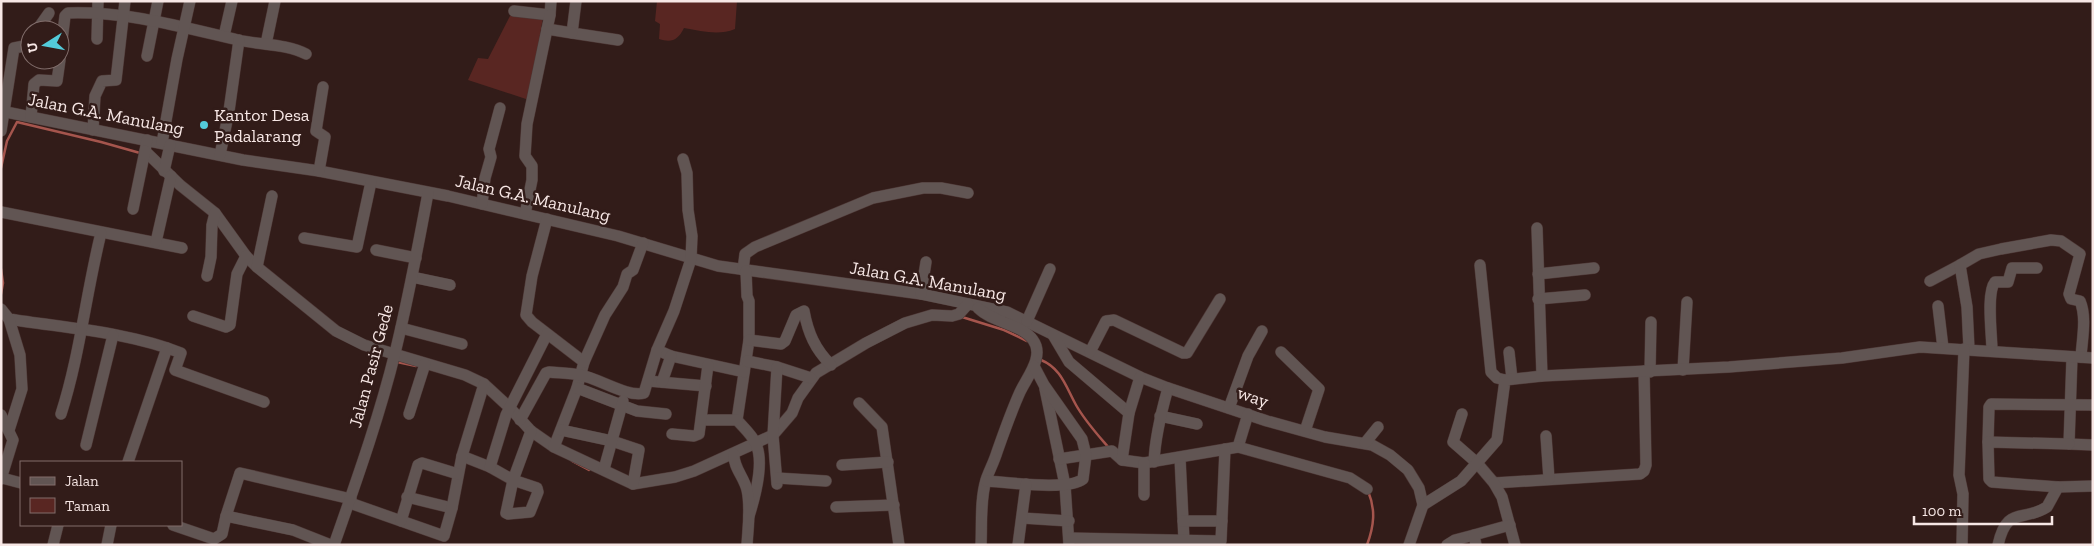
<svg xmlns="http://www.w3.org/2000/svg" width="2094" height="546" font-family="'Zilla Slab',serif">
  <rect width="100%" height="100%" fill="#321c19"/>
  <!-- green -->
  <g fill="#592622">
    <path d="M 657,1 L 737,1 L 735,29 C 718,36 702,31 684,28 C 678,40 672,43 659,39 L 660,24 L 655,21 Z"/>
    <polygon points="514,15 543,17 529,100 468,80 478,58 488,59 510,16"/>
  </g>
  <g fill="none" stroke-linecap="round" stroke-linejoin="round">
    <!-- stream -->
    <g stroke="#a5554d" stroke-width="2.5">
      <polyline points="1,168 7,141 17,122 101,142 140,153"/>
      <polyline points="1,269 3,283 1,294"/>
      <polyline points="962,317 1004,330 1027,341"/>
      <path d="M 1041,360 C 1061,368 1066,387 1076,405 C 1085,421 1097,434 1109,448"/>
      <polyline points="397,362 416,366"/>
      <polyline points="572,461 589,470"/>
      <path d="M 1367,545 C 1374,526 1376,510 1368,491"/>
    </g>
    <!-- street casing -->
    <g stroke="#4e3836" stroke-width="12">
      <g id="street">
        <polyline points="576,1 572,33 618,40"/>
        <polyline points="514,11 550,15 551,1"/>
        <polyline points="547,29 572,33"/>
        <polyline points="37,30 49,13"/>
        <polyline points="224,36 232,1"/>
        <polyline points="97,39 98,1"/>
        <polyline points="266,44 275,1"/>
        <polyline points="147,56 158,1"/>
        <path d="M 60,57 L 65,16 L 68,13 C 126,11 182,27 238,40 C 260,45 287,44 306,54"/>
        <polyline points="1,111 243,160 319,171 448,196 618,236 718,266 921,294 1007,312 1140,377 1168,388 1267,421 1325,437 1372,445 1390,455 1408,470 1419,488 1423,505"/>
        <polyline points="31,117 34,84 39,80 57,81 60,60"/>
        <polyline points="93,130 95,96 102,81 116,80 125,1"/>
        <polyline points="1,131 14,48 24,46 30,39"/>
        <polyline points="147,140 145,151 180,185 215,213 246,256 257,267 336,331 364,345 465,375 484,384 510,408 531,431 554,447 633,484 675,477 694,471 773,435 792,413 798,398 816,373 866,343 905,323 932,315 952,316 959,314 968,304"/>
        <polyline points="162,143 177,59 190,1"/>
        <polyline points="220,155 229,111 239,40"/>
        <polyline points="164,171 170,145"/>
        <polyline points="319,171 325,137 316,131 323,87"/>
        <polyline points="482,204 485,178 491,157 489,149 500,108"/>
        <polyline points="133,209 145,151"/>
        <polyline points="1,212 182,248"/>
        <polyline points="525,214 532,180 532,166 525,156 527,124 550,15"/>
        <polyline points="547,219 532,276 526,315 532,322 584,362 577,388 554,447"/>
        <polyline points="1537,228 1542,376"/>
        <polyline points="304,238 357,247 371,182"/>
        <polyline points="156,242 171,176"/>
        <polyline points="376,250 416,258"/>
        <polyline points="1480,265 1491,372 1497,378 1505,380"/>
        <polyline points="257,267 272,196"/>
        <polyline points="743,270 745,254 755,247 873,198 923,188 941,188 968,193"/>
        <path d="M 746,271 L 747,296 L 749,301 L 749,340 L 737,420 C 743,427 751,434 755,442 C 765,460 755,497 749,516"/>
        <polyline points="1538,274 1594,268"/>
        <polyline points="207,276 211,257 212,225 215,213"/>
        <polyline points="412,277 450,285"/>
        <polyline points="1930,281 1960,265"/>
        <polyline points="921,294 926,262"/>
        <polyline points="1538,299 1585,295"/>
        <polyline points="1938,306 1943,348"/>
        <path d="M 978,308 C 993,323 1022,324 1033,340 C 1045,356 1027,377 1020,392 C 1011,412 1004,432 997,452 C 994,462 989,471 986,480 C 980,500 982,524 981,545"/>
        <path d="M 1,309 L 9,319 C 65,328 129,332 181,353 L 175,370 L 264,402"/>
        <polyline points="193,316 226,327 230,325 237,274 246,256"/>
        <polyline points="1027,321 1050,269"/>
        <polyline points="401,328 462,344"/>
        <polyline points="1053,335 1069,362 1129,413"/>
        <path d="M 749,340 L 781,344 L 785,341 L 796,315 L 804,311 C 808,333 815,349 831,365"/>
        <path d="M 1969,349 L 1967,307 L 1960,265 L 1979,254 L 2001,249 L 2051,240 L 2061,241 L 2080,254 L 2069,294 L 2071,299 L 2080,301 C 2087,317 2082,340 2081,357"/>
        <polyline points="657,350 671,356 744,372"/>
        <path d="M 1992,351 C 1992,335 1986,293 1995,282 L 2008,282 L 2012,268 L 2037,268"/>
        <polyline points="1090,352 1106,321 1114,320 1183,353 1187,353 1220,299"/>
        <polyline points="1281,352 1319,389 1305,431"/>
        <polyline points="1509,352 1512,379"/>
        <polyline points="2072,357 2069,444 2093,445"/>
        <polyline points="747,361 777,367 811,378"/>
        <polyline points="584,362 605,315 623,287 627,274 633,270 643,243"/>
        <polyline points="777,367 773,435 777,484"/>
        <polyline points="1683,370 1687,302"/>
        <polyline points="1650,372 1651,322"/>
        <polyline points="648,381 706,386"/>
        <polyline points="662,382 671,356"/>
        <polyline points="577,388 637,411 666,414"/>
        <polyline points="1045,389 1065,485 1069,545"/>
        <polyline points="859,403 882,427 899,545"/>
        <polyline points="1229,408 1248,356 1262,331"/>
        <path d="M 61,414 C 80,355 86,293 101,233"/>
        <polyline points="409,414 425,364"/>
        <polyline points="1462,414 1453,442 1477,463 1494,483 1640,474 1644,471 1646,465 1644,371"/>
        <polyline points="1,415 13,440 1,479"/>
        <polyline points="1160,416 1197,424"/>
        <path d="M 520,420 L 546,373 L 549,372 C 559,373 570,373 580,375 C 598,378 628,398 644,393 L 657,350 L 674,311 L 691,259 L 692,236 L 688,210 L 687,173 L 683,159"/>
        <polyline points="702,420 737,420"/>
        <polyline points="9,430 22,389 20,355 9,319"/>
        <polyline points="561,430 612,441 639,450 633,484"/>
        <polyline points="672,434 694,436 699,434 708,365"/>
        <polyline points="1546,436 1549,479"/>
        <polyline points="1988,442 1989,407 1991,404 2093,405"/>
        <polyline points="1365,443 1378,427"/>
        <polyline points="2069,444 1988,442 1989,479 1992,482 2058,487 2093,486"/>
        <polyline points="86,445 113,335"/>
        <polyline points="1238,447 1248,414"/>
        <path d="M 734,454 C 733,467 744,477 747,490 C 751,507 748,527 747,545"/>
        <polyline points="462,456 490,467 513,480 537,488 538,492 530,512 508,514 506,513 513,480 531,431"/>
        <polyline points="1180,458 1184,540"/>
        <polyline points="1059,459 1112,451 1122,460 1144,463 1238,447 1350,478 1367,489"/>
        <polyline points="1122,460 1129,413 1140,377"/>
        <polyline points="128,462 167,348"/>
        <path d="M 1154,462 C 1155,437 1161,413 1168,388"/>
        <polyline points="842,465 888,462"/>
        <polyline points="490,467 506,415 547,334"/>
        <polyline points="604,469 623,401"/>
        <polyline points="2,478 21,483"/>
        <polyline points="777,478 826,481"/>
        <path d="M 986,481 C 1006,482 1069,491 1083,479 L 1086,455 L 1082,439 L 1044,385 L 1034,366"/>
        <polyline points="1494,483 1502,497 1515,545"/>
        <polyline points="1144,495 1144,463"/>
        <polyline points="407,497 452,508"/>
        <polyline points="350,503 444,536 452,508 462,456 484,384"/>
        <polyline points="836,507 894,505"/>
        <polyline points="226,516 240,473 351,499"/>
        <polyline points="1022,518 1069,521"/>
        <polyline points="401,521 418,465 422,463 458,474"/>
        <polyline points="1183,521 1222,521"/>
        <polyline points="173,525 214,539 222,534 226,516 293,530 331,545"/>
        <polyline points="1069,538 1221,541 1225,449"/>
        <polyline points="53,545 58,525"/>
        <polyline points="107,545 111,525"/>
        <path d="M 334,545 C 356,482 379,418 395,353 C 408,300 418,247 428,193"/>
        <polyline points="1018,545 1026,484"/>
        <polyline points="1409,545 1423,505 1461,481 1497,440 1505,380 1542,376 1729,367 1842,358 1920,347 2093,358"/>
        <polyline points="1447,545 1455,540 1474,535"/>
        <polyline points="1476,545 1474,535 1510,525"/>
        <polyline points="1962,545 1963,494 1959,475 1964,349"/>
        <path d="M 1998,545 C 2007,505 2022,523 2047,507 L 2058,487"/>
      </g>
    </g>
    <!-- street -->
    <use href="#street" stroke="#615553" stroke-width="11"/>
  </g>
  <!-- markers -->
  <circle fill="#53cbda" stroke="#321c19" stroke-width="2" cx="204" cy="125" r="5"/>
  <g text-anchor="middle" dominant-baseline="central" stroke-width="5" stroke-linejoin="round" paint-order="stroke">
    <!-- street labels -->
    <g font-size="18" fill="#f7e7e5" stroke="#321c19">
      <text transform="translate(106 114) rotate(11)">Jalan G.A. Manulang</text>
      <text transform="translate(533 198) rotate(13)">Jalan G.A. Manulang</text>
      <text transform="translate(928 281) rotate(10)">Jalan G.A. Manulang</text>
      <text transform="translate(371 366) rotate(-75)">Jalan Pasir Gede</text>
      <text transform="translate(1253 397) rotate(19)">way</text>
    </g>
    <!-- poi labels -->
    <g font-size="18" fill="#f7e7e5" stroke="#321c19" text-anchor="start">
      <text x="214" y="115">Kantor Desa<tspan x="214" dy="21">Padalarang</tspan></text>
    </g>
  </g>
  <!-- border -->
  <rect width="2094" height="546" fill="none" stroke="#f7e7e5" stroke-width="5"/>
  <!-- legend -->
  <rect x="20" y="461" width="162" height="65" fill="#321c19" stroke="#816d6b"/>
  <rect x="30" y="477" width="25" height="8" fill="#615553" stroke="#816d6b"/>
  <text x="65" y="486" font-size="15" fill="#f7e7e5">Jalan</text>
  <rect x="30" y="498" width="25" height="15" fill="#592622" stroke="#816d6b"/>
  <text x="65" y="511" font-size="15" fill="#f7e7e5">Taman</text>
  <!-- north arrow -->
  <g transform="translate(45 45) rotate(259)"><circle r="24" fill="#321c19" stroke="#816d6b"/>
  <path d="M0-4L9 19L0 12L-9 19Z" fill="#53cbda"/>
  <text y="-8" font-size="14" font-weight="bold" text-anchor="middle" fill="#f7e7e5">U</text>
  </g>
  <!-- scale -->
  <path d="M1914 516v8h138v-8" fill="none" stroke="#f7e7e5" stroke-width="2.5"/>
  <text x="1922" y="516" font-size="15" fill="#f7e7e5" stroke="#321c19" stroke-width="4" paint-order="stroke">100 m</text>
</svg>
